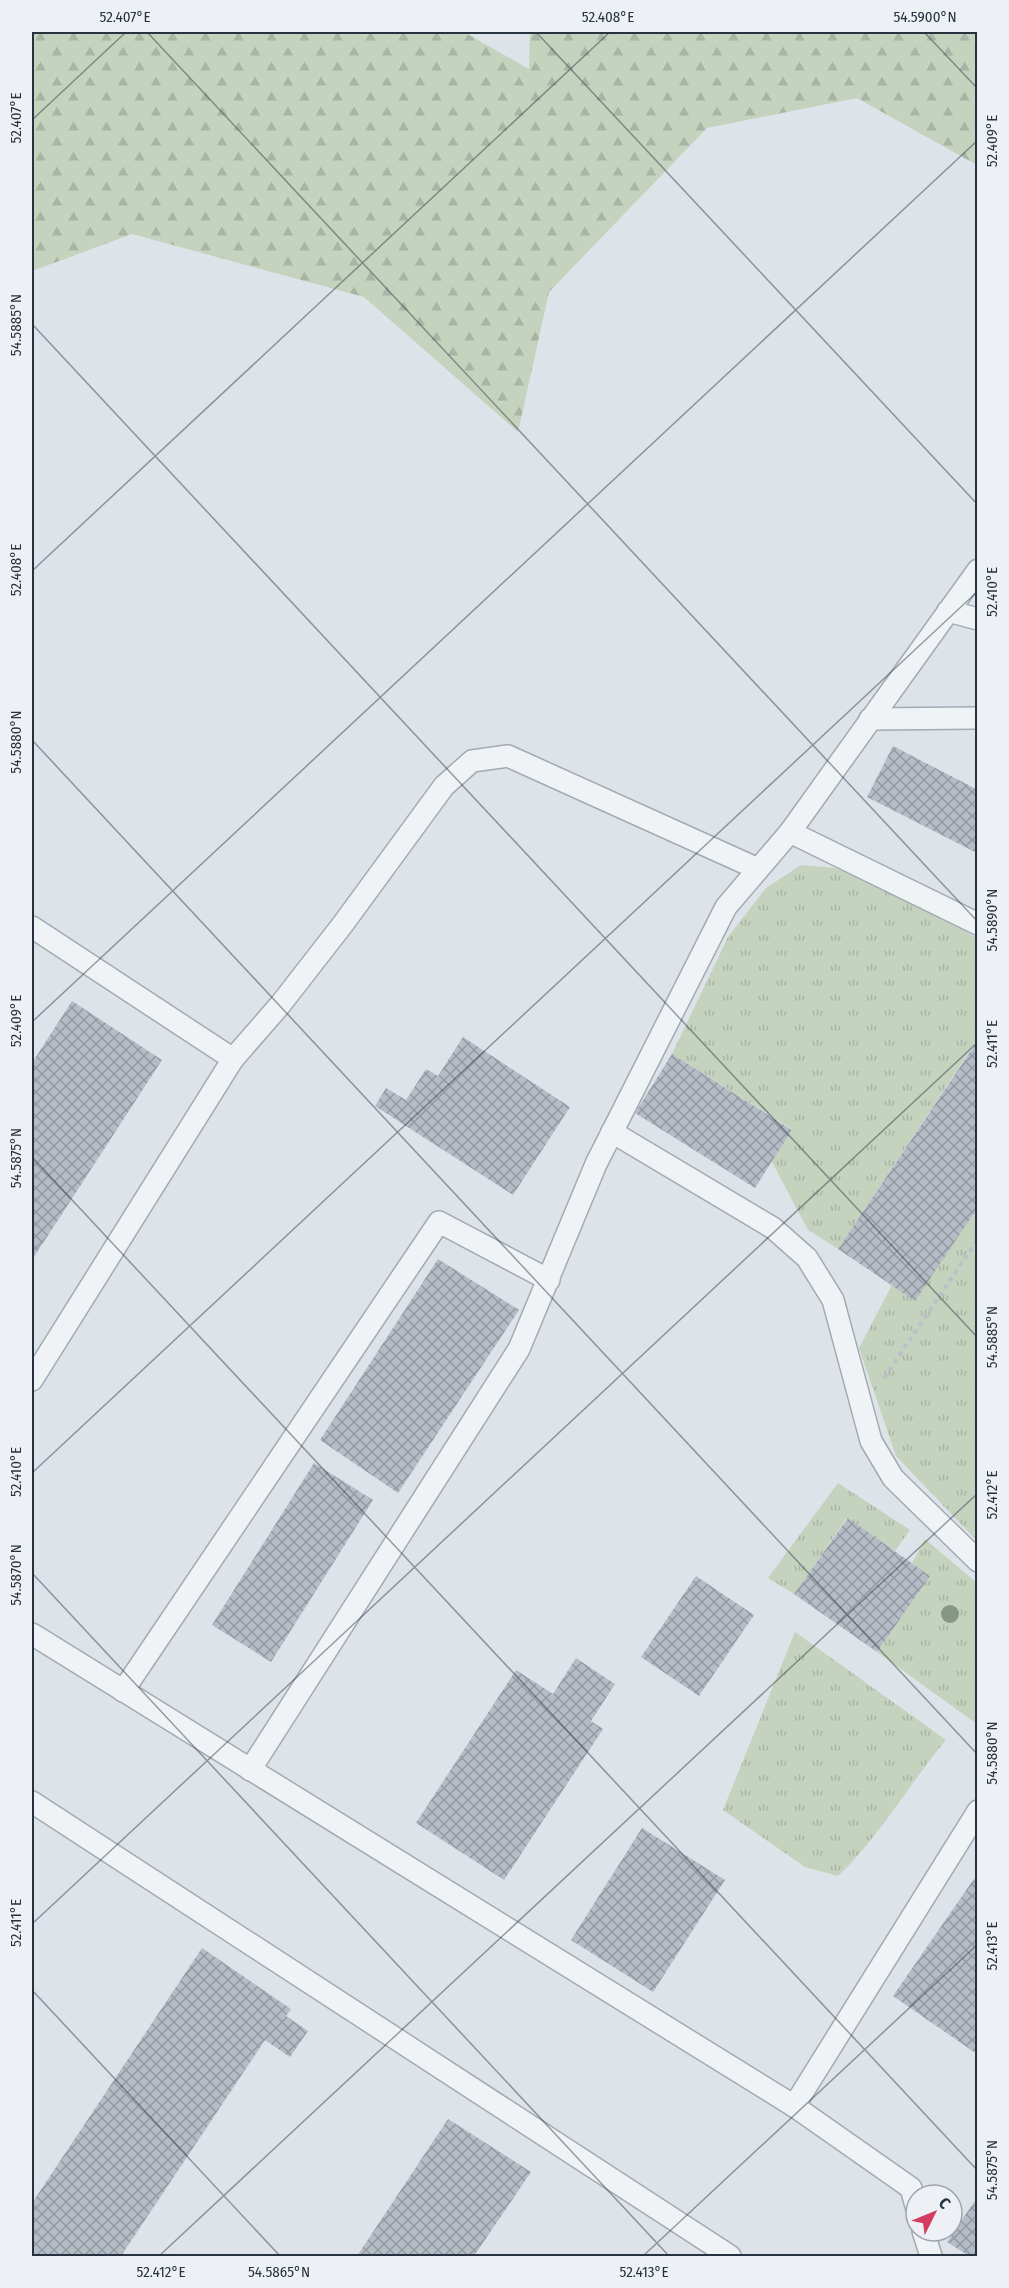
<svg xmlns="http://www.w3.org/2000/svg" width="1009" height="2288" font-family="'Fira Sans Condensed',sans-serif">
  <defs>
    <pattern id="grass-tufts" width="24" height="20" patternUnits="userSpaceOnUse" patternTransform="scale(1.5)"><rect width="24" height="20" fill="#c5d2be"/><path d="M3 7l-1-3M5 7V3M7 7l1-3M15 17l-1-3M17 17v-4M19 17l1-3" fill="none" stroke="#a9b5a4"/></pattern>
    <pattern id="forest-firs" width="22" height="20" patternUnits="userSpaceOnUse" patternTransform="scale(1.5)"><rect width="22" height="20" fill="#c5d2be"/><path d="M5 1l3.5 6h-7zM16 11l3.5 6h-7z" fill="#a9b5a4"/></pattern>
    <pattern id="building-cross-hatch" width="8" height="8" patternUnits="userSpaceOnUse" patternTransform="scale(1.5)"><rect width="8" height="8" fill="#b5bcc5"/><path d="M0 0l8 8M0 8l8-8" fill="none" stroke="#9399a1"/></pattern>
  </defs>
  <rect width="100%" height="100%" fill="#dde3e8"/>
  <!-- grass -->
  <g fill="url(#grass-tufts)">
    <polygon points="801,865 835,868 863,879 939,916 977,938 977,1040 838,1249 808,1230 772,1162 792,1129 672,1054 728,937 766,888"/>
    <polygon points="977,1207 977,1541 896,1456 859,1348 892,1285"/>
    <polygon points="838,1483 910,1530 895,1551 847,1518 794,1594 768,1578"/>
    <polygon points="925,1539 977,1583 977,1724 877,1652 930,1576 912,1563"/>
    <path d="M 795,1632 L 946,1740 C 908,1785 881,1835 838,1876 L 805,1867 L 723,1810 Z"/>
  </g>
  <!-- forest -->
  <polygon fill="url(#forest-firs)" points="32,32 464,32 529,69 530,32 977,32 977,165 857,98 707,128 549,292 518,432 364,297 132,234 32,271"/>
  <!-- building -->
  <g fill="url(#building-cross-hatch)">
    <polygon points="893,746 978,790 978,847 975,852 867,797"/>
    <polygon points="72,1001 162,1060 32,1260 32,1063"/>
    <polygon points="463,1037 570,1107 513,1195 375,1106 386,1088 406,1100 426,1069 438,1076"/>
    <polygon points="978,1040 978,1207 915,1301 838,1249"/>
    <polygon points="672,1054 792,1130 755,1188 635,1113"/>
    <polygon points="438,1259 519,1310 398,1493 320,1440"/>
    <polygon points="314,1463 373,1500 271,1662 212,1625"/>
    <polygon points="848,1518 930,1576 877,1652 794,1594"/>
    <polygon points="696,1576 754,1615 699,1696 641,1657"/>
    <polygon points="576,1658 615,1684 591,1721 603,1729 504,1880 416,1823 516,1670 553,1694"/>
    <polygon points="642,1828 725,1880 653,1992 571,1940"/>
    <polygon points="978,1873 978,2047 974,2052 893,1996"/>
    <polygon points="202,1948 291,2009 286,2016 308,2031 290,2057 265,2040 121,2256 32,2256 32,2203"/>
    <polygon points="448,2119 531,2172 474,2256 357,2256"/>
    <polygon points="978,2196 978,2256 969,2256 947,2242"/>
  </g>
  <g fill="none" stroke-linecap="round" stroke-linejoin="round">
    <!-- service casing -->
    <g stroke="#a2aab2" stroke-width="24">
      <g id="service">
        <polyline points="978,570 790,832 978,924"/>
        <polyline points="948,611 978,619"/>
        <polyline points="870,719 978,718"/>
        <polyline points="32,927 233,1059 32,1380"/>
        <polyline points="233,1059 280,1005 343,924 444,786 472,761 508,756 758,869"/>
        <polyline points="612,1132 773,1228 807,1258 833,1300 871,1441 893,1478 978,1561"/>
        <polyline points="32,1634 794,2106 911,2188 916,2206"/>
        <polyline points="123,1691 439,1222 549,1280"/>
        <polyline points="250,1770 519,1349 596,1164 726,907 790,832"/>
        <polyline points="32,1802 730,2256"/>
        <polyline points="794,2106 978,1811"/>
        <polyline points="923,2231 931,2256"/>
      </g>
    </g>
    <!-- path -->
    <polyline stroke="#bbc1c6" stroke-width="4" stroke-dasharray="4.5 4.5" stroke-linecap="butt" points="884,1378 978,1239"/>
    <!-- service -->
    <use href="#service" stroke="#f0f3f6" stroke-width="21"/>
  </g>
  <!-- trees -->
  <circle fill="#869884" cx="950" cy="1614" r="9"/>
  <!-- ticks -->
  <path fill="none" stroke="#26323f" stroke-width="1.5" stroke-opacity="0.45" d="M 147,32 L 978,922M 536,32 L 978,505M 924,32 L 978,89M 32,120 L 126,32M 32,324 L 978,1338M 32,571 L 610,32M 32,740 L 978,1755M 32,1022 L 978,140M 32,1157 L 978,2171M 32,1473 L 978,591M 32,1573 L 669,2256M 32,1924 L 978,1042M 32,1990 L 280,2256M 159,2256 L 978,1493M 643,2256 L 978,1944"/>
  <!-- border -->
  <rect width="1009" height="2288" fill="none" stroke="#edf1f5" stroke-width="66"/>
  <!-- north arrow -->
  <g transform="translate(934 2213) rotate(47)"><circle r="28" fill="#edf1f5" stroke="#9da5ac" stroke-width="1.5"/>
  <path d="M0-4.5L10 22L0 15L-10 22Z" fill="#d33c61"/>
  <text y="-9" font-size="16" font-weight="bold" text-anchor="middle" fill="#26323f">С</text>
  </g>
  <rect x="33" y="33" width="943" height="2222" fill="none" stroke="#26323f" stroke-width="2"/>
  <g font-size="15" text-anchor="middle" fill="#26323f">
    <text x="125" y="22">52.407°E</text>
    <text x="608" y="22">52.408°E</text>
    <text x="925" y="22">54.5900°N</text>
    <text transform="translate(16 118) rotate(-90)" y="5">52.407°E</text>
    <text transform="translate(992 141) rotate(-90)" y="5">52.409°E</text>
    <text transform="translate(16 325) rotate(-90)" y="5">54.5885°N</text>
    <text transform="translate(16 570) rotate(-90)" y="5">52.408°E</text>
    <text transform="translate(992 592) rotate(-90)" y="5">52.410°E</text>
    <text transform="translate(16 742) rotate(-90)" y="5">54.5880°N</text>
    <text transform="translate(992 920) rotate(-90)" y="5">54.5890°N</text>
    <text transform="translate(16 1021) rotate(-90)" y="5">52.409°E</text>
    <text transform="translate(992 1044) rotate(-90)" y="5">52.411°E</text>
    <text transform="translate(16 1158) rotate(-90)" y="5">54.5875°N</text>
    <text transform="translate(992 1337) rotate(-90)" y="5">54.5885°N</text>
    <text transform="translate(16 1472) rotate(-90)" y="5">52.410°E</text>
    <text transform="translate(992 1495) rotate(-90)" y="5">52.412°E</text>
    <text transform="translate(16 1575) rotate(-90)" y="5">54.5870°N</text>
    <text transform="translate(992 1753) rotate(-90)" y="5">54.5880°N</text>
    <text transform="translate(16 1923) rotate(-90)" y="5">52.411°E</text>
    <text transform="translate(992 1946) rotate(-90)" y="5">52.413°E</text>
    <text transform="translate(992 2170) rotate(-90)" y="5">54.5875°N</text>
    <text x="161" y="2277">52.412°E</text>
    <text x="279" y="2277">54.5865°N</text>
    <text x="644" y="2277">52.413°E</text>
  </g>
</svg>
